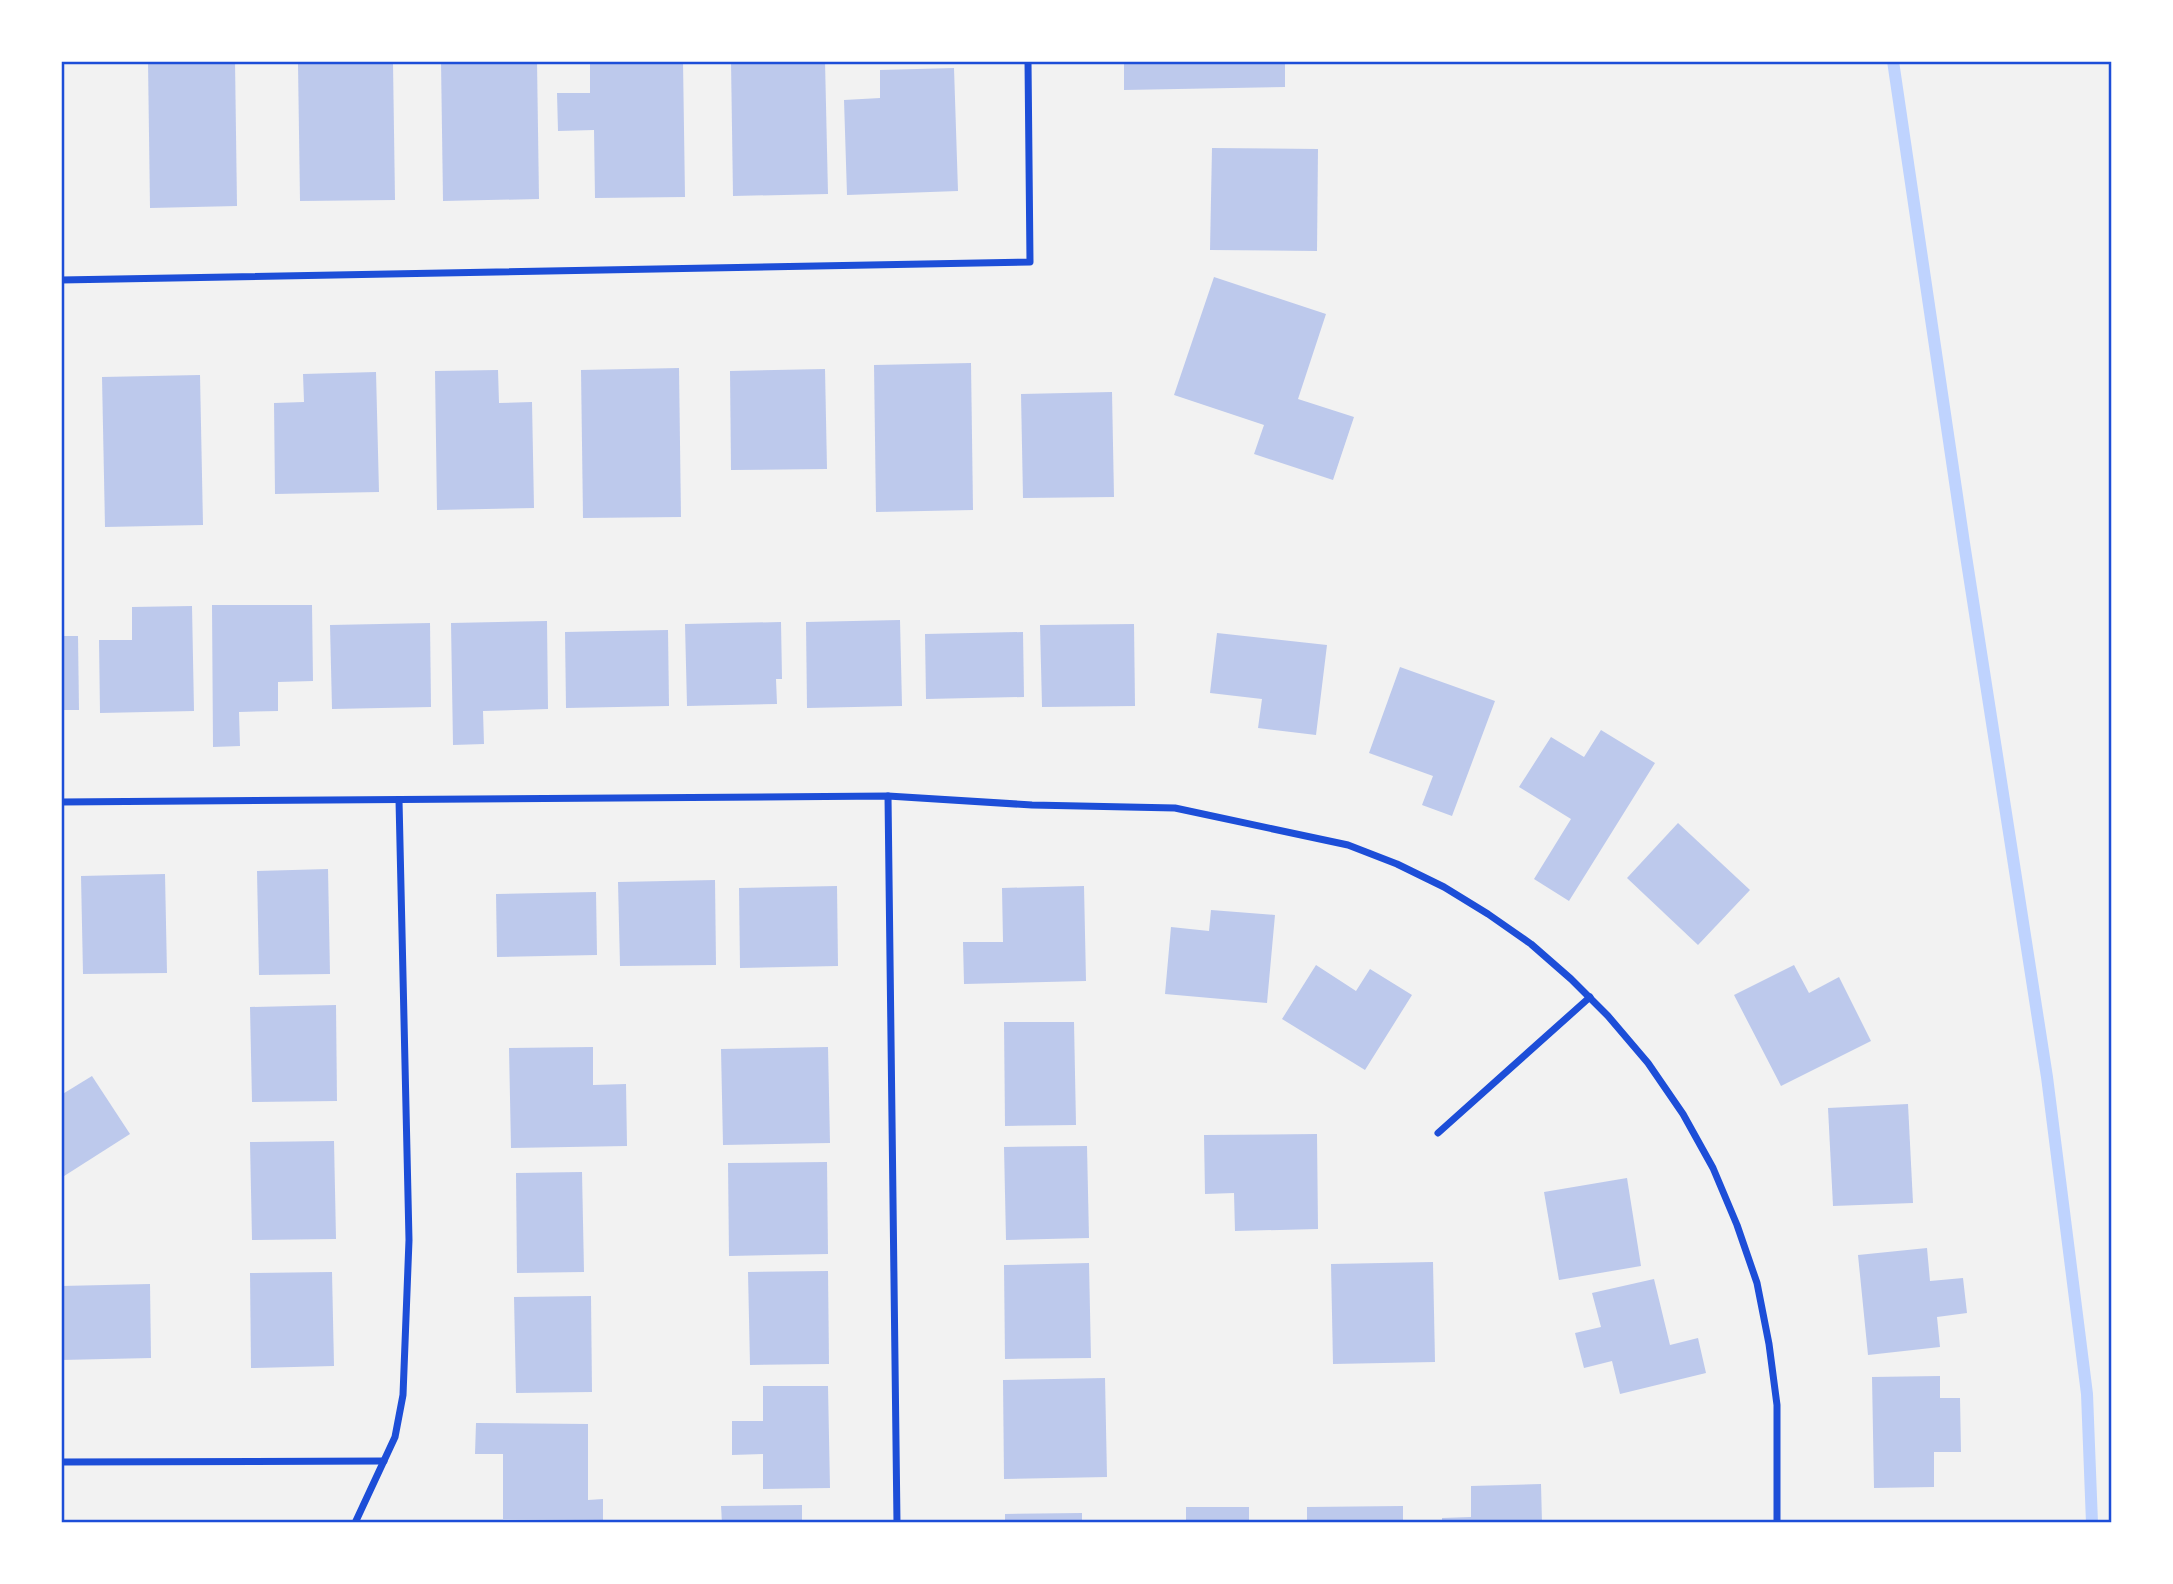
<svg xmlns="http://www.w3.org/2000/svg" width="2173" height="1584" font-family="Raleway,sans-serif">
  <rect width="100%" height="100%" fill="#f2f2f2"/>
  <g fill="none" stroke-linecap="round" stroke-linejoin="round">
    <!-- stream -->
    <polyline stroke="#bfd3fe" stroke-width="12" points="1893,61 1964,543 2047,1077 2087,1394 2092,1523"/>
  </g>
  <!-- building -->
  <g fill="#bdc9ec">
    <polygon points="148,61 235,61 237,206 150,208"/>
    <polygon points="441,61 537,61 539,199 443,201"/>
    <polygon points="590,61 683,61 685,197 595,198 594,130 558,131 557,93 590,93"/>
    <polygon points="731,61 825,61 828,194 733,196"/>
    <polygon points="1124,61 1285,61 1285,87 1124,90"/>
    <polygon points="393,63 395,200 300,201 298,64"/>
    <polygon points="954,68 958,191 847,195 844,100 880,98 880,70"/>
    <polygon points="1212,148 1318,149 1317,251 1210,250"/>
    <polygon points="1214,277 1326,314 1298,399 1354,417 1333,480 1254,454 1264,425 1174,395"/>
    <polygon points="971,363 973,510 876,512 874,365"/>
    <polygon points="679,368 681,517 583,518 581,370"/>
    <polygon points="825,369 827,469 731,470 730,371"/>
    <polygon points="498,370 499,403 532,402 534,508 437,510 435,371"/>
    <polygon points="376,372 379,492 275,494 274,403 304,402 303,374"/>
    <polygon points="200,375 203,525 105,527 102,377"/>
    <polygon points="1112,392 1114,497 1023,498 1021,394"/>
    <polygon points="212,605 312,605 313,681 278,682 278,711 239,712 240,746 213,747"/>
    <polygon points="192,606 194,711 100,713 99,640 132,640 132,607"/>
    <polygon points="900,620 902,706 807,708 806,622"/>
    <polygon points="547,621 548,709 483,711 484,744 453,745 451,623"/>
    <polygon points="781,622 782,679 776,679 777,704 687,706 685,624"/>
    <polygon points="430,623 431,707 332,709 330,625"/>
    <polygon points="1134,624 1135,706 1042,707 1040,625"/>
    <polygon points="668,630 669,706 566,708 565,632"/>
    <polygon points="1023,632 1024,697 926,699 925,634"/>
    <polygon points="1217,633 1327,645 1316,735 1258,728 1262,699 1210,693"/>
    <polygon points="61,636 78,636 79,710 61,710"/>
    <polygon points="1400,667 1495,701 1452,816 1422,805 1433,776 1369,753"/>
    <polygon points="1601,730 1655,763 1569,901 1534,879 1571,819 1519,787 1551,737 1584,757"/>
    <polygon points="1678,823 1750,890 1698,945 1627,878"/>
    <polygon points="328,869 330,974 259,975 257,871"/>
    <polygon points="165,874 167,973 83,974 81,876"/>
    <polygon points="715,880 716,965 620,966 618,882"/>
    <polygon points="837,886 838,966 740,968 739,888"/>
    <polygon points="1084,886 1086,981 964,984 963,942 1003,942 1002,888"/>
    <polygon points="596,892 597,955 497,957 496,894"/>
    <polygon points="1211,910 1275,915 1267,1003 1165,994 1171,927 1209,931"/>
    <polygon points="1316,965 1356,991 1370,969 1412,995 1365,1070 1282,1019"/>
    <polygon points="1794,965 1809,993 1839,977 1871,1041 1781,1086 1734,995"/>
    <polygon points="336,1005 337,1101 252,1102 250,1007"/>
    <polygon points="1004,1022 1074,1022 1076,1125 1005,1126"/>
    <polygon points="593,1047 593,1085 626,1084 627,1146 511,1148 509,1048"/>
    <polygon points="828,1047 830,1143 723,1145 721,1049"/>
    <polygon points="92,1076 130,1134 61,1178 61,1095"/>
    <polygon points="1908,1104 1913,1203 1833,1206 1828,1108"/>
    <polygon points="1317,1134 1318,1229 1235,1231 1234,1193 1205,1194 1204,1135"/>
    <polygon points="334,1141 336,1239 252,1240 250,1142"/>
    <polygon points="1087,1146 1089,1238 1006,1240 1004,1147"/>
    <polygon points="827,1162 828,1254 729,1256 728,1163"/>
    <polygon points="582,1172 584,1272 517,1273 516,1173"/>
    <polygon points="1627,1178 1641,1266 1559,1280 1544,1192"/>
    <polygon points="1927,1248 1930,1281 1963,1278 1967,1313 1937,1317 1940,1347 1868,1355 1858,1255"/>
    <polygon points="1433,1262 1435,1362 1333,1364 1331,1264"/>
    <polygon points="1089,1263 1091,1358 1005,1359 1004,1265"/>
    <polygon points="828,1271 829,1364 750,1365 748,1272"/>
    <polygon points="332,1272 334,1366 251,1368 250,1273"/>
    <polygon points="1654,1279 1670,1345 1698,1338 1706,1373 1620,1394 1612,1361 1584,1368 1575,1333 1601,1327 1592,1293"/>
    <polygon points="150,1284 151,1358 61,1360 61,1286"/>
    <polygon points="591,1296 592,1392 516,1393 514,1297"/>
    <polygon points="1940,1376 1940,1398 1960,1398 1961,1452 1934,1452 1934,1487 1874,1488 1872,1377"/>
    <polygon points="1105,1378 1107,1477 1004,1479 1003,1380"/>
    <polygon points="763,1386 828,1386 830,1488 763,1489 763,1454 732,1455 732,1421 763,1421"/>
    <polygon points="476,1423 588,1424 588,1500 603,1499 603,1520 503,1519 503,1454 475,1454"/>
    <polygon points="1541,1484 1542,1523 1442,1523 1442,1518 1471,1517 1471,1486"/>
    <polygon points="802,1505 802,1523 722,1523 721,1506"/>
    <polygon points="1403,1506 1403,1523 1307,1523 1307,1507"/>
    <rect x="1186" y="1507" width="63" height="16"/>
    <polygon points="1082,1513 1082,1523 1005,1523 1005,1514"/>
  </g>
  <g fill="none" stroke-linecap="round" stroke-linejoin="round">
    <!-- minor -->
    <g stroke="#1d4ed8" stroke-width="7">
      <polyline points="61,280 1030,262 1028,61"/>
      <polyline points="888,796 897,1523"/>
      <polyline points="61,802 888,796 1032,805 1175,808 1348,845 1397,864 1444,887 1488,914 1531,944 1571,979 1608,1016 1648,1063 1683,1114 1713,1168 1737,1225 1757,1283 1769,1344 1777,1405 1777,1523"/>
      <polyline points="1438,1133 1590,997"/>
      <polyline points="61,1462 384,1461"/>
      <polyline points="355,1523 395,1437 403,1395 409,1240 399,800"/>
    </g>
  </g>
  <!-- border -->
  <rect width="2173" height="1584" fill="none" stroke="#ffffff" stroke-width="126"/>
  <rect x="63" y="63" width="2047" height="1458" fill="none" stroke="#1d4ed8" stroke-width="2.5"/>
</svg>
